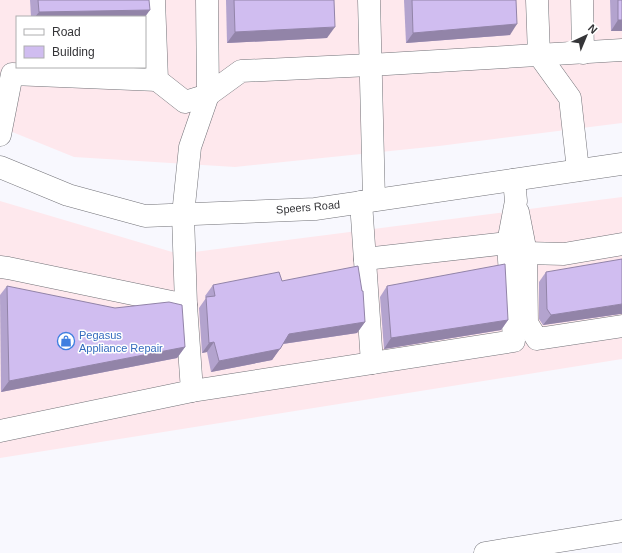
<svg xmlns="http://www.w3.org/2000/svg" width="622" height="553" font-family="Arial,sans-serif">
  <rect width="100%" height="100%" fill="#f8f8fe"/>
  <!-- industrial -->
  <g fill="#fee8ed" fill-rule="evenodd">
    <path d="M 0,0 L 622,0 L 622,123 L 439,146 L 235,167 L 74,157 L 0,127 ZM 17,17 L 145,17 L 145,67 L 17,67 Z"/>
    <polygon points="622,197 622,359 0,458 0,201 179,254"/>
  </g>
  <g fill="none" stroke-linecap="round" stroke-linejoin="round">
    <!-- minor casing -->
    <g stroke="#727278" stroke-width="23">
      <g id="minor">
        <polyline points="154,0 157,80 185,102 208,95"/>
        <polyline points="207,0 208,95 241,71 370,65 622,50"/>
        <polyline points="369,0 374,200"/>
        <polyline points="537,0 539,55 570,98 578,170"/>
        <polyline points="582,0 583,53"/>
        <polyline points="0,135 12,74 157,80"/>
        <polyline points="361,202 372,363"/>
        <polyline points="518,212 526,253 527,323 537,339 622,326"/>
        <polyline points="526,253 564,254 622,244"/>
        <polyline points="365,259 508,243"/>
        <polyline points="0,267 8,268 186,305 192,391 0,431"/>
        <polyline points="186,305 183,215 190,147 208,95"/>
        <polyline points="192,391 514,341 508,243 516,201 514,180"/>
        <polyline points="485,553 622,531"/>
      </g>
    </g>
    <!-- major casing -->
    <g stroke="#727278" stroke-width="23">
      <polyline id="major" points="0,167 68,195 145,216 315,209 622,164"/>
    </g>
    <!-- minor -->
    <use href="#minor" stroke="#fff" stroke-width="22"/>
    <!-- major -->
    <use href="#major" stroke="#fff" stroke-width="22"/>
  </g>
  <!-- wall -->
  <g fill="#b3a3ce">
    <polygon points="30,0 149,0 145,17 31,17"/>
    <polygon points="226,0 334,0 327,38 227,43"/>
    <polygon points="404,0 516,0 510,35 406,43"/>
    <polygon points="610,0 622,0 622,31 611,31"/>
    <polygon points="546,272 620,314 543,325 539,319 539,282"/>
    <polygon points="282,281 365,322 357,333 283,344 272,360 211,372 207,352 202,353 199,308 206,298 205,296 213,285"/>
    <polygon points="7,286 185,347 177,358 1,392 0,295"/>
    <polygon points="387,286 508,320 501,330 384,349 380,297"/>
  </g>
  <!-- shaded-wall -->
  <g fill="#9284a8">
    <polygon points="150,10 145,17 35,17 39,12"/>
    <polygon points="618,20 622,20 622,31 611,31"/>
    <polygon points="517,24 510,35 406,43 413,33"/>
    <polygon points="335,27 327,38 227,43 235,32"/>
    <polygon points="622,304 622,314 620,314 543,325 551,315"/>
    <polygon points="508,320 501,330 384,349 391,338"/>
    <polygon points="365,322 357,333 282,344 289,334"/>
    <polygon points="214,342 207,352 202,353 209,343"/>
    <polygon points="185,347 177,358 1,392 9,381"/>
    <polygon points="280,349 272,360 211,372 219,361"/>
  </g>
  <!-- building -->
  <g fill="#d0bdf0" stroke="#9284a8">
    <polygon points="38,0 149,0 150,10 39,12"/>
    <polygon points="234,0 334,0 335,27 235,32"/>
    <polygon points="412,0 516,0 517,24 413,33"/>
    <rect x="618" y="0" width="4" height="20"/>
    <polygon points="622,259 622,304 551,315 547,309 546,272"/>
    <polygon points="505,264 508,320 391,338 387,286"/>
    <polygon points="358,266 362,291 363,291 365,322 289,334 280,349 219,361 214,342 209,343 206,297 215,296 213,285 279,272 282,281"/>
    <polygon points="7,286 115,308 169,302 182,305 185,347 9,381"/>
  </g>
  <!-- icons -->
  <defs>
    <g id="shop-ring" transform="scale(0.9)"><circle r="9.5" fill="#fff" stroke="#3f7fe0" stroke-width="1.5"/><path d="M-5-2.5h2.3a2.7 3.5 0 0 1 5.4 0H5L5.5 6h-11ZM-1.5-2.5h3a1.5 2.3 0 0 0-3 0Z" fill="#3f7fe0"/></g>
  </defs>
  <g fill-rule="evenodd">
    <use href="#shop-ring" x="66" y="341"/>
  </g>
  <g text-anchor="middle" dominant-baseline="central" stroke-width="3" stroke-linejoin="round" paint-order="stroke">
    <!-- street labels -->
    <g font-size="11" fill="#353538" stroke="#fff">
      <text transform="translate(308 207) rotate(-5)">Speers Road</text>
    </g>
    <!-- shop labels -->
    <g font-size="11" fill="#366cbe" stroke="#fff" text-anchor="start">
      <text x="79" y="335">Pegasus<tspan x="79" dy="13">Appliance Repair</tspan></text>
    </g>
  </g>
  <!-- legend -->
  <rect x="16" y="16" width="130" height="52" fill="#ffffff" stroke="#aeaeaf"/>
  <rect x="24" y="29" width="20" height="6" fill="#ffffff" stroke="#aeaeaf"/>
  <text x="52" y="36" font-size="12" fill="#353538">Road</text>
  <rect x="24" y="46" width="20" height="12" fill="#d0bdf0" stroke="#aeaeaf"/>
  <text x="52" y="56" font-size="12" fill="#353538">Building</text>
  <!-- north arrow -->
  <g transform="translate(586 36) rotate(44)" stroke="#ffffff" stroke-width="3" paint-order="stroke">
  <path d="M0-3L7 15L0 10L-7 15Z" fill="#353538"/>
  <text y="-6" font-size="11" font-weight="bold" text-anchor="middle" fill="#353538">N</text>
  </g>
</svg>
